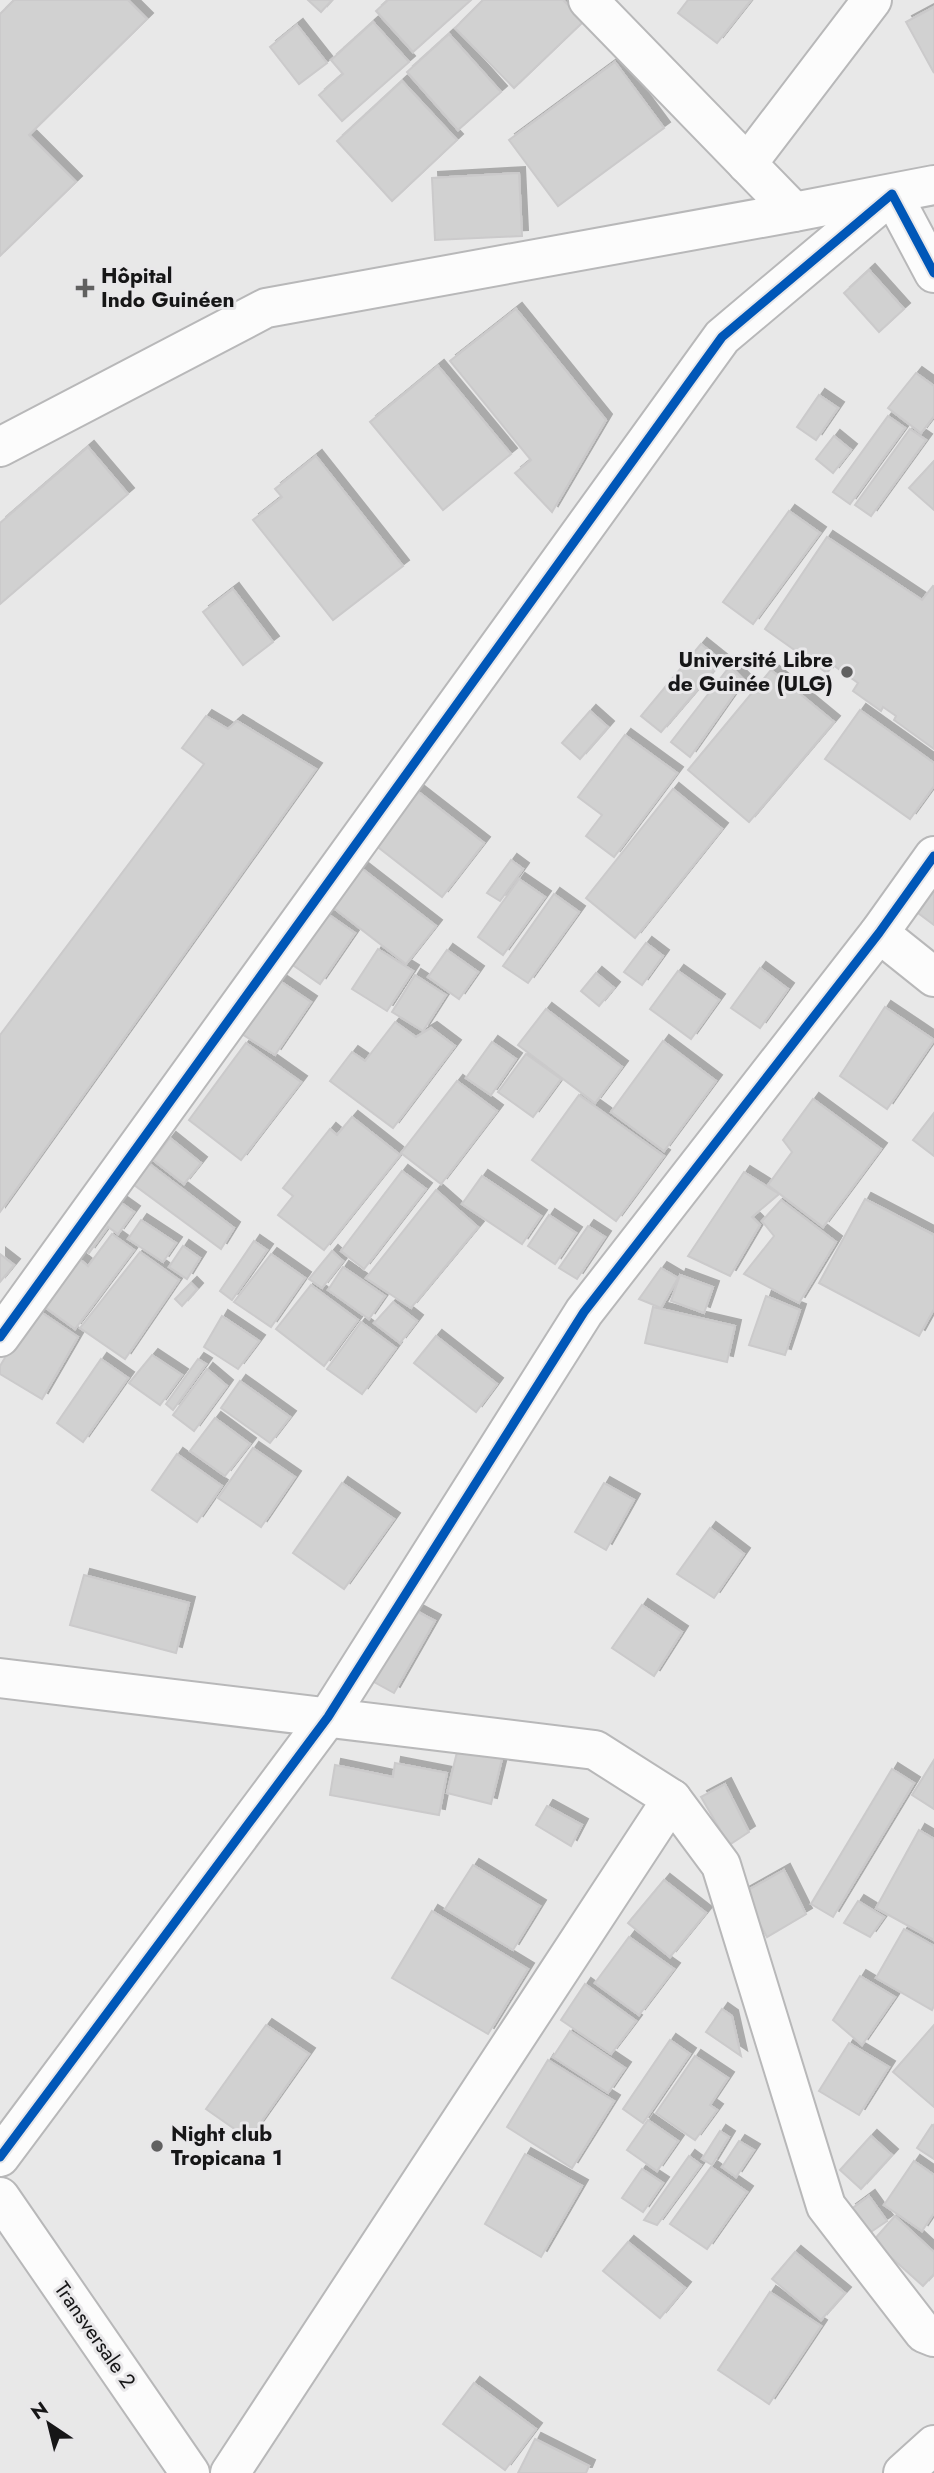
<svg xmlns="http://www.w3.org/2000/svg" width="934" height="2473" font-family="Jost,sans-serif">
  <defs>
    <filter id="shadow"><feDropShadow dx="6" dy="-6" stdDeviation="0" flood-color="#0004"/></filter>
  </defs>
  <rect width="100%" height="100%" fill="#e8e8e8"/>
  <!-- building -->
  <g fill="#d1d1d1" stroke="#cbcacb" stroke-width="2" filter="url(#shadow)">
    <polygon points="14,0 128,0 147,19 29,135 76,182 0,256 0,14"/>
    <polygon points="308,0 332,0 321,12"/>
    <polygon points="388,0 471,0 413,52 376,11"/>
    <polygon points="483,0 563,0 584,21 514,88 455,28"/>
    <polygon points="688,0 751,0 717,43 678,13"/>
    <polygon points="934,7 934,73 906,22"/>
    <polygon points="373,22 409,62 342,121 319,95 343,74 331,60"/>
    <polygon points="297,25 327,63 299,84 270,47"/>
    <polygon points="449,34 501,92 458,130 407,72"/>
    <polygon points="615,62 664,128 558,206 509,140"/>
    <polygon points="402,81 457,140 392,201 337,141"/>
    <polygon points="519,173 522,236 435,240 432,178"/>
    <polygon points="869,270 904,309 879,332 844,293"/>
    <polygon points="516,309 606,420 552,512 515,473 531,460 450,361"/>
    <polygon points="438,366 511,454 443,510 370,422"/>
    <polygon points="916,373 934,386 934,416 921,433 888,408"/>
    <polygon points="819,395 838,408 816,440 797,427"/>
    <polygon points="888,416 905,428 850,504 833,492"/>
    <polygon points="910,429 926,440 871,516 855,505"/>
    <polygon points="834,436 851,450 833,473 816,459"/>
    <polygon points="88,447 128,494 0,604 0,523"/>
    <polygon points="316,456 403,566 333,620 253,520 282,497 275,489"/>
    <polygon points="934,461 934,510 909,488"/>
    <polygon points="789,511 820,533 753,624 723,602"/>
    <polygon points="827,537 922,600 933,586 934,587 934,749 894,720 896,716 883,707 881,711 853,691 858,683 833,665 827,673 765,629"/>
    <polygon points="233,589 273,642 243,665 203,612"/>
    <polygon points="701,644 722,661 661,732 641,716"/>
    <polygon points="730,666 744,680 690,757 671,742"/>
    <polygon points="771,670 834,722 749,822 688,770"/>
    <polygon points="860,710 934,763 934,786 910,819 825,759"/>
    <polygon points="590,711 608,727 580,759 562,743"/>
    <polygon points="206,716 228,729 237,721 316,769 0,1212 0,1035 204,764 182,748"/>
    <polygon points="625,735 677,773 614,857 586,836 602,815 578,797"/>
    <polygon points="673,789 722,829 635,938 586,898"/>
    <polygon points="416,790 484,843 442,897 374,844"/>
    <polygon points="511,860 523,869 500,901 487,893"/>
    <polygon points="356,864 436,926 406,964 326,902"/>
    <polygon points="519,879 545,897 503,955 478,937"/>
    <polygon points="934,891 934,925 918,913"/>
    <polygon points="554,894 579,912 528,983 503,966"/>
    <polygon points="322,910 355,933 320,984 287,961"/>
    <polygon points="646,943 663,956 642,985 624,972"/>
    <polygon points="378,949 413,971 387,1011 352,989"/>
    <polygon points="447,950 478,972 459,999 428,977"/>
    <polygon points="760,968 788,989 760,1028 731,1008"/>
    <polygon points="678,971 719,1000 691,1039 650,1009"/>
    <polygon points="596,973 614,988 599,1006 581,991"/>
    <polygon points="271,975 311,1002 275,1055 234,1029"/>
    <polygon points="415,975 446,995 423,1031 392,1012"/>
    <polygon points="885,1007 934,1040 887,1109 840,1076"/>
    <polygon points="546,1009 622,1067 595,1103 518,1045"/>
    <polygon points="395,1022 416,1037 431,1028 455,1046 393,1128 330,1081 352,1052 365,1061"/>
    <polygon points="663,1041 716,1081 664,1151 611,1112"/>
    <polygon points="492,1042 516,1059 491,1095 466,1078"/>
    <polygon points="246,1043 301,1082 241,1160 189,1120"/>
    <polygon points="526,1054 561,1079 533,1117 498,1092"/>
    <polygon points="457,1081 497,1111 441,1184 401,1153"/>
    <polygon points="579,1095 664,1156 616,1221 532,1160"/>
    <polygon points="813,1099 881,1149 823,1227 768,1185 792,1152 783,1140"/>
    <polygon points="934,1113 934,1156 913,1140"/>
    <polygon points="352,1117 400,1155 324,1250 278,1215 293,1196 283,1188 330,1129 337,1135"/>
    <polygon points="170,1138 201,1163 184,1184 153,1160"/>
    <polygon points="143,1159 234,1228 221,1249 126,1179"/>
    <polygon points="402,1171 426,1189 364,1269 341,1251"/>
    <polygon points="744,1172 779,1194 752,1217 760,1225 730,1276 688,1256"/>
    <polygon points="482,1176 541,1216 522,1244 462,1204"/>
    <polygon points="436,1190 478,1227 411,1308 366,1278"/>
    <polygon points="113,1197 134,1212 118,1234 108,1227 89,1253 79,1245"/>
    <polygon points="865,1199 934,1235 934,1309 919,1336 819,1283"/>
    <polygon points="781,1200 836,1242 799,1303 744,1274 774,1236 762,1221"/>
    <polygon points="549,1215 576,1233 555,1264 528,1246"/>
    <polygon points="141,1220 176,1243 163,1262 128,1239"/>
    <polygon points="588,1226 605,1237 577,1279 559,1268"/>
    <polygon points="112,1234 134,1250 75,1329 42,1305 78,1258 88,1266"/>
    <polygon points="254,1241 267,1250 232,1300 220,1291"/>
    <polygon points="183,1246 200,1258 187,1279 169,1267"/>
    <polygon points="332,1251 343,1261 322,1288 309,1279"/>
    <polygon points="140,1252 179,1280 125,1359 80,1328"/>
    <polygon points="0,1254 14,1265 0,1282"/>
    <polygon points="271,1254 305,1278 271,1327 234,1302"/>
    <polygon points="343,1267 385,1296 369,1319 328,1290"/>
    <polygon points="661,1268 678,1278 661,1308 639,1299"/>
    <polygon points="680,1275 713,1287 704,1313 671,1301"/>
    <polygon points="191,1283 197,1289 182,1306 175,1299"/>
    <polygon points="311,1285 358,1320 324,1366 276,1329"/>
    <polygon points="766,1296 800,1310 785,1355 749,1345"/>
    <polygon points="393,1302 417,1321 400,1343 374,1323"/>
    <polygon points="653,1307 735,1326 727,1362 645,1343"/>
    <polygon points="35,1308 78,1337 42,1399 0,1374 0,1366"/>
    <polygon points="222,1316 259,1341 238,1369 204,1347"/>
    <polygon points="361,1322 396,1348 362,1394 327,1369"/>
    <polygon points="436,1336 497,1384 476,1412 414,1363"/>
    <polygon points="152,1355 182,1375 160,1405 129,1383"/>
    <polygon points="101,1359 128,1378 83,1442 57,1423"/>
    <polygon points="198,1359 206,1364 173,1410 166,1404"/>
    <polygon points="207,1369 227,1386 194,1431 173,1415"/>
    <polygon points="240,1381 290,1417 270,1443 221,1408"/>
    <polygon points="215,1418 250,1444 225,1476 190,1451"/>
    <polygon points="253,1448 295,1477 261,1527 218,1498"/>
    <polygon points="177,1454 222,1486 197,1522 152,1490"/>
    <polygon points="342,1483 394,1519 344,1589 293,1553"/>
    <polygon points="604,1483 634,1500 606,1550 575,1532"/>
    <polygon points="710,1528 744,1554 714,1598 677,1574"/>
    <polygon points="84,1575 189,1603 176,1653 70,1625"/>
    <polygon points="642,1605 682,1632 654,1676 612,1648"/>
    <polygon points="407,1606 435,1621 394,1693 367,1678"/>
    <polygon points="458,1748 502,1759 491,1804 447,1793"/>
    <polygon points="934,1760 934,1809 912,1795"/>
    <polygon points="395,1763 447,1773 439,1815 330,1795 335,1765 393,1777"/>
    <polygon points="892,1769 914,1783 833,1917 811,1904"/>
    <polygon points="725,1784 749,1832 729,1845 701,1797"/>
    <polygon points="547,1806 582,1825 571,1846 536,1825"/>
    <polygon points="919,1830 934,1839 934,1940 876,1908"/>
    <polygon points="473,1865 540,1906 513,1950 445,1909"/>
    <polygon points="784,1870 806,1914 767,1937 743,1893"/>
    <polygon points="664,1880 706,1913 670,1957 628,1923"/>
    <polygon points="858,1901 884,1917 870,1937 844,1923"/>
    <polygon points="432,1911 528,1969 488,2034 392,1978"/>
    <polygon points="904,1929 934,1946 934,2006 932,2010 876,1978"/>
    <polygon points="629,1937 674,1969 639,2015 595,1983"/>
    <polygon points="860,1976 895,1997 862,2045 833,2020"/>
    <polygon points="585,1984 636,2021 611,2054 561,2020"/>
    <polygon points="722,2009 732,2016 741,2056 706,2032"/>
    <polygon points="266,2025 309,2054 249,2139 206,2109"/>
    <polygon points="934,2025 934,2107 893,2072"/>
    <polygon points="570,2031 625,2068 608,2093 553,2057"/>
    <polygon points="670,2040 690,2054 643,2123 623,2109"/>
    <polygon points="849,2043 889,2067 859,2115 819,2091"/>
    <polygon points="695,2056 728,2078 710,2105 717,2110 695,2140 656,2113"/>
    <polygon points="548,2060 614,2101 572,2168 507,2127"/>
    <polygon points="648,2120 678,2141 657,2171 627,2150"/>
    <polygon points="932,2125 934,2126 934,2159 917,2148"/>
    <polygon points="720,2131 729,2137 712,2165 702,2159"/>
    <polygon points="871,2136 892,2155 861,2189 840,2170"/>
    <polygon points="739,2141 754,2150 736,2177 722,2167"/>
    <polygon points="525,2154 582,2186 541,2257 485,2224"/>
    <polygon points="689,2156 701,2165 657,2225 644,2220"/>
    <polygon points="914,2161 934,2175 934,2213 922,2231 884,2205"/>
    <polygon points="711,2167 747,2192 707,2249 670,2224"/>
    <polygon points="642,2169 663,2183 643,2212 622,2198"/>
    <polygon points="869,2196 887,2221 868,2234 850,2210"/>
    <polygon points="895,2216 934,2252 934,2274 923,2286 873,2241"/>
    <polygon points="628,2242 685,2288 660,2318 603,2271"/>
    <polygon points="795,2252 845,2293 821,2320 772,2279"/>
    <polygon points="770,2292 821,2326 769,2404 718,2370"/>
    <polygon points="474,2383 536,2429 505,2470 443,2424"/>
    <polygon points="535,2439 589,2466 586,2473 518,2473"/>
  </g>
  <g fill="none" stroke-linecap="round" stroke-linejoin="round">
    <!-- minor casing -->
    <g stroke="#b8b8b9" stroke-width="42">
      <g id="minor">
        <polyline points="588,0 794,212"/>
        <polyline points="747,164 872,0"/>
        <polyline points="0,447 266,308 794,212 934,185"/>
        <polyline points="879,933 934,977"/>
        <polyline points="0,1337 722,337 892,194 934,273"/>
        <polyline points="0,1678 595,1750 672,1799 721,1865 826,2206 924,2333 934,2337"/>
        <polyline points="0,2157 328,1717 584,1312 879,933 934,856"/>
        <polyline points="230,2473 672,1799"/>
        <polyline points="903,2473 934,2445"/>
      </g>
    </g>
    <!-- major casing -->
    <g stroke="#b8b8b9" stroke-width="42">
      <polyline id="major" points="0,2197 190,2473"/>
    </g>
    <!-- minor -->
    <use href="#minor" stroke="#fcfcfc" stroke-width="38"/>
    <!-- major -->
    <use href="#major" stroke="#fcfcfc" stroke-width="38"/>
    <!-- cycleway casing -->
    <g stroke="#e8e7e9" stroke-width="13">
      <g id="cycleway">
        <polyline points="0,1337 722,337 892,194 934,273"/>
        <polyline points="0,2157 328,1717 584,1312 879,933 934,856"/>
      </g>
    </g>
    <!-- cycleway -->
    <use href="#cycleway" stroke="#0057b8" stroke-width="9"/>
  </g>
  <!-- markers -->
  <g fill="#606060" stroke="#e8e7e9" stroke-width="2.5">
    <path d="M81.5 277.5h7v7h7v7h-7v7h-7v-7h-7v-7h7z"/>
    <circle cx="847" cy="672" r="7"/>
    <circle cx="157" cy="2146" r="7"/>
  </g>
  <g text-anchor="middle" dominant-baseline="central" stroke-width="6" stroke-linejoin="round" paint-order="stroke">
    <!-- poi labels -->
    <g font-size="21" font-weight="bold" fill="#161617" stroke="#e8e7e9" text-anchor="start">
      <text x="101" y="276">Hôpital<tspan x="101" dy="24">Indo Guinéen</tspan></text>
      <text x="833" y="660" text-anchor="end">Université Libre<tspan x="833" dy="24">de Guinée (ULG)</tspan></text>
      <text x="171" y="2134">Night club<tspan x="171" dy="24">Tropicana 1</tspan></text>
    </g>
    <!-- street labels -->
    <g font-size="21" fill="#161617" stroke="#e8e7e9">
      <text transform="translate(95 2335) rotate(55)">Transversale 2</text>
    </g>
  </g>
  <!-- north arrow -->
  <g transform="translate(49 2424) rotate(325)" stroke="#e8e7e9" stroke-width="5" paint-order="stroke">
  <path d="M0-5L12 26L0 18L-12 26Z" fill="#161617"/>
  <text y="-10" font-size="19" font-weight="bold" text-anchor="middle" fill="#161617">N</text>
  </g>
</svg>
